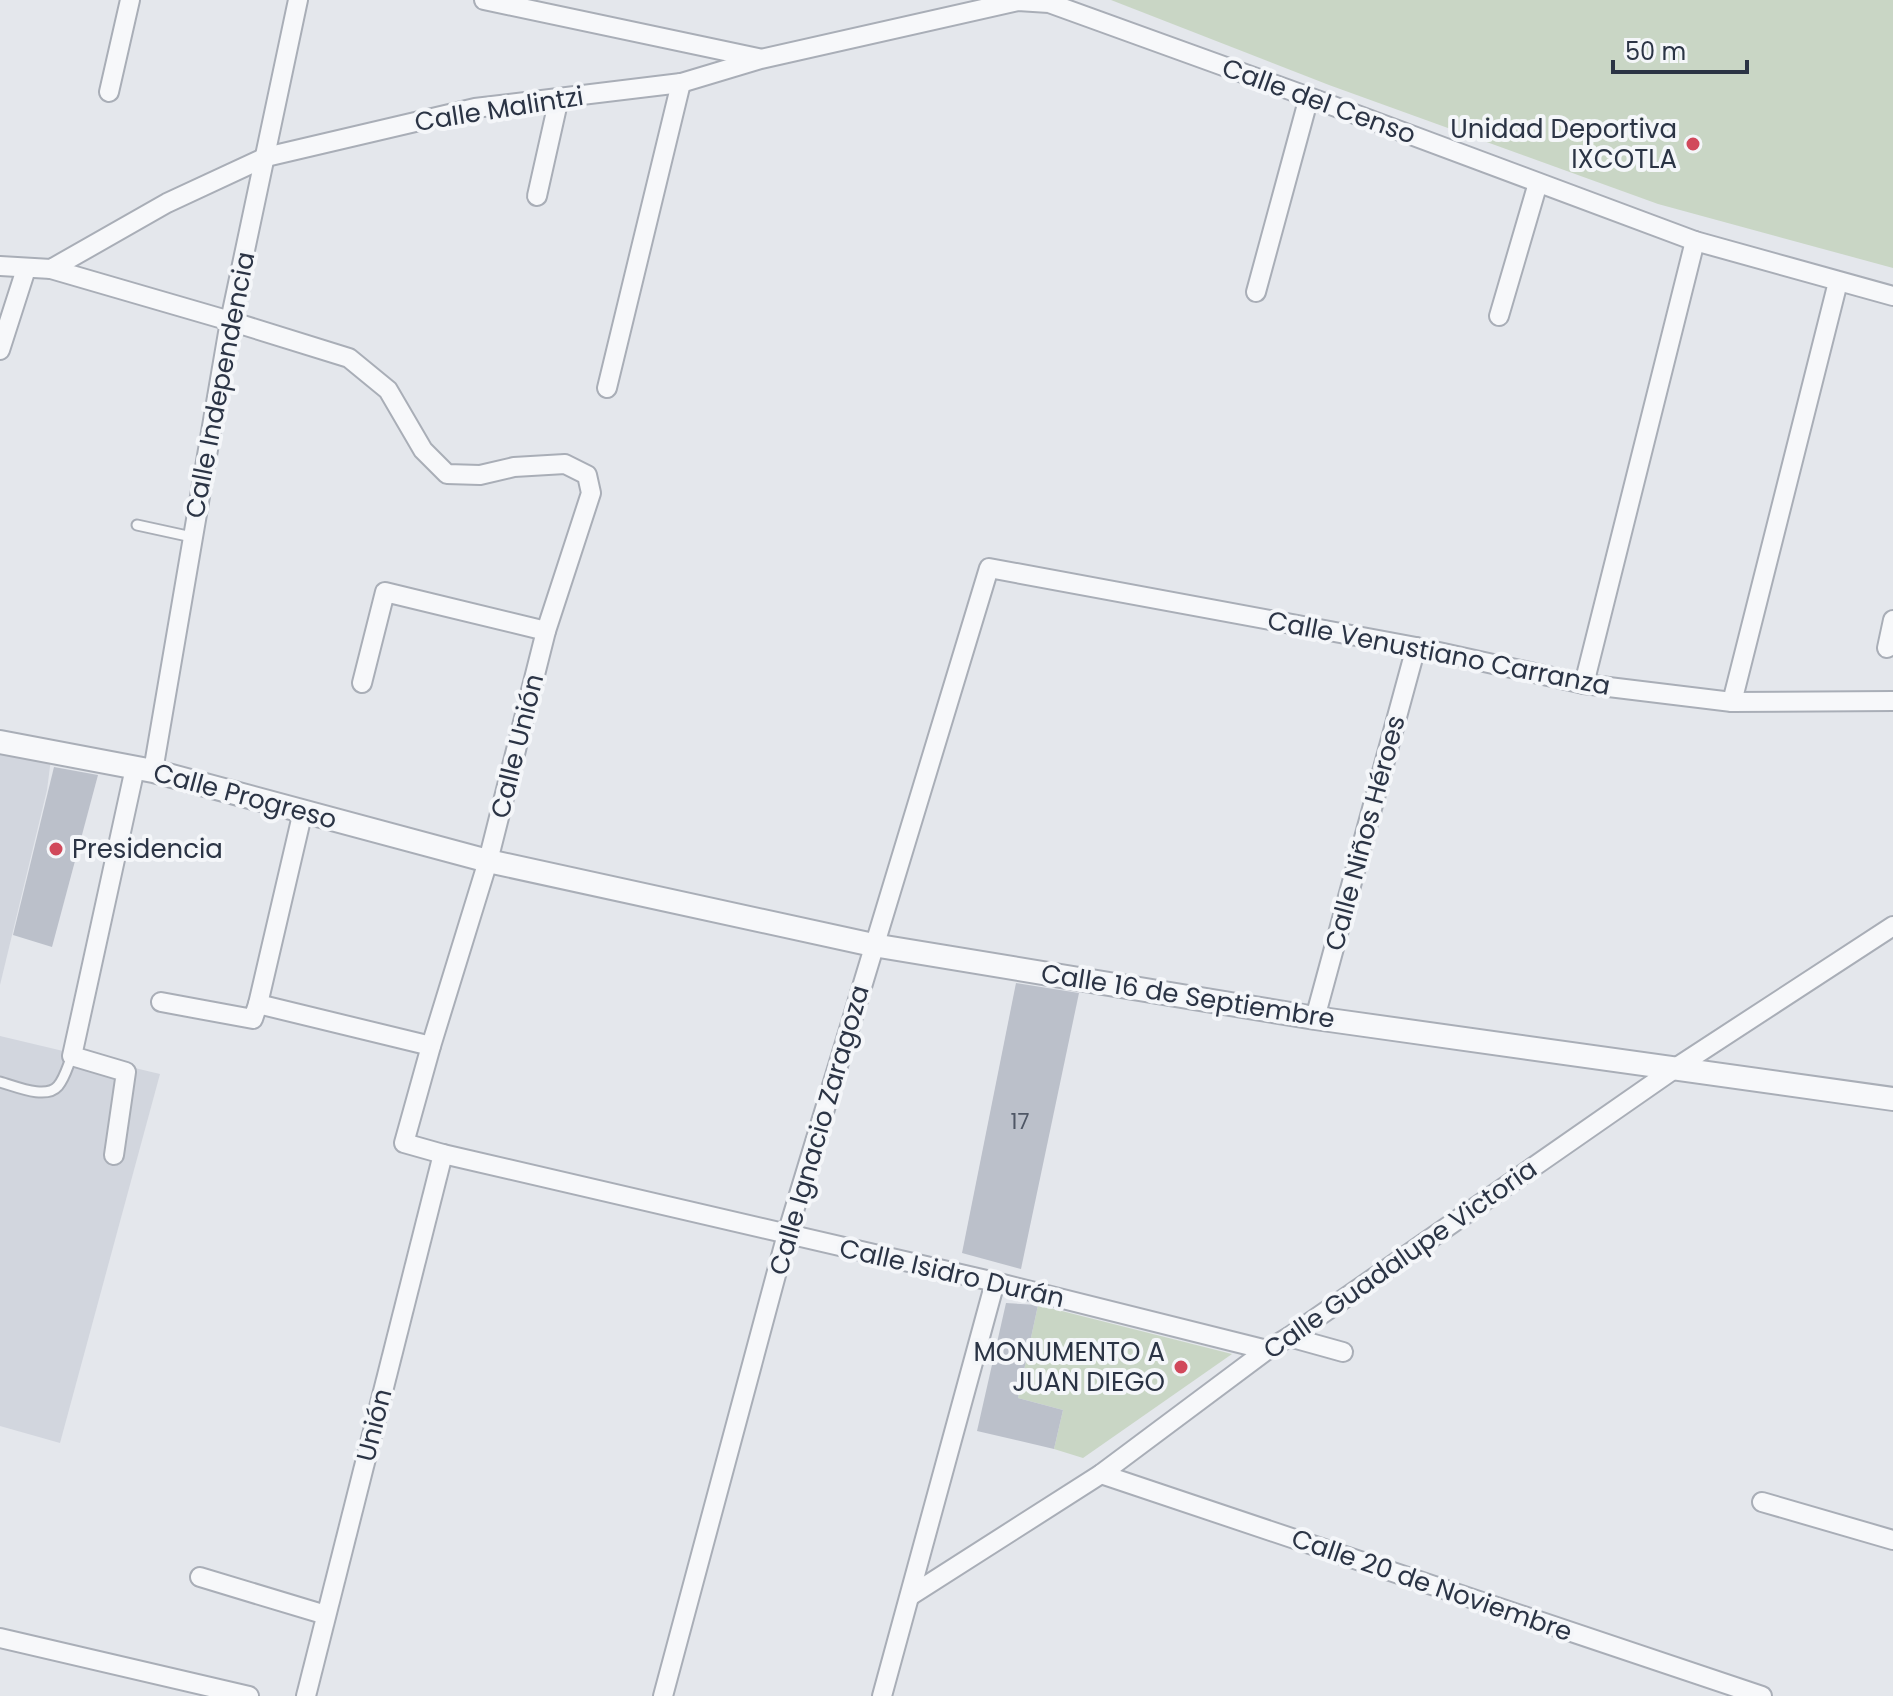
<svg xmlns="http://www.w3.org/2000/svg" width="1893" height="1696" font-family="Poppins,sans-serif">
  <rect width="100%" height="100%" fill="#e4e7ec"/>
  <!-- built -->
  <g fill="#d2d6de">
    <polygon points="0,747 51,759 47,790 0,985"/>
    <polygon points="0,1036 160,1074 60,1443 0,1426"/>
  </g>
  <!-- green -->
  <g fill="#c9d6c5">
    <polygon points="1111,0 1893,0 1893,268 1658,204 1329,85"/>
    <polygon points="1038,1305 1232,1354 1083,1458 1054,1449 1063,1410 1018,1398"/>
  </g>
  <!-- building -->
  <g fill="#bbc0ca">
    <polygon points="54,767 98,775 52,947 13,935"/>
    <polygon points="1016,983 1079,993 1021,1269 962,1253"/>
    <polygon points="1006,1303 1038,1305 1018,1398 1063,1410 1054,1449 977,1431"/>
  </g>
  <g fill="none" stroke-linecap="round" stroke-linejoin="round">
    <!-- service casing -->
    <g stroke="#a9aeb7" stroke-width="13">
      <g id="service">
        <polyline points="137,525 192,537"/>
        <path d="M 0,1082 C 15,1086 46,1100 58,1086 C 65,1078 68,1065 72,1056"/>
      </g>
    </g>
    <!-- minor casing -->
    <g stroke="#a9aeb7" stroke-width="22">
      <g id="minor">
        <polyline points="484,0 758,58"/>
        <polyline points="109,92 130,0"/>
        <polyline points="537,196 559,98"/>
        <polyline points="0,266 51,269 167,203 266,157 475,108 681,83 761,59 1018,1 1049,3 1309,97 1695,241 1893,296"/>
        <polyline points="51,269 230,321 349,358 388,390 423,450 447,474 480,475 514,467 565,464 587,475 591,493 546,631 488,861 431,1046 404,1143 443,1154 995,1282 1267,1350"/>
        <polyline points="1256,292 1309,97"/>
        <polyline points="1499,316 1538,183"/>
        <polyline points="0,350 26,269"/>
        <polyline points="607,388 681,83"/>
        <polyline points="1887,648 1893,620"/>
        <polyline points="362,683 385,592 546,631"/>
        <polyline points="1584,684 1695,241"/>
        <polyline points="1732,702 1838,282"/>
        <polyline points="153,771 230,321 298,0"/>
        <polyline points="161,1002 253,1019 258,1004 303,811"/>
        <polyline points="258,1004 431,1046"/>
        <polyline points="1315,1018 1416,647"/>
        <polyline points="114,1155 126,1072 72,1056 135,768"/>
        <polyline points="1289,1337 1343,1352"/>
        <polyline points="1101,1474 1762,1696"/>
        <polyline points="1762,1502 1893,1540"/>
        <polyline points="200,1577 326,1615"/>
        <polyline points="910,1596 1101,1474 1267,1350 1289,1337 1677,1067 1893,926"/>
        <polyline points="0,1638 249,1696"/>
        <polyline points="306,1696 443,1154"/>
        <polyline points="663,1696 787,1234 989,568 1416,647 1584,684 1732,702 1893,701"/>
        <polyline points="882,1696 995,1282"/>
      </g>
    </g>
    <!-- tertiary casing -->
    <g stroke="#a9aeb7" stroke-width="26">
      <polyline id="tertiary" points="0,742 153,771 488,861 873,945 1315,1018 1893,1099"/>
    </g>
    <!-- service -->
    <use href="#service" stroke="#f7f8fa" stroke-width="9"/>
    <!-- minor -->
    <use href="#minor" stroke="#f7f8fa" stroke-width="18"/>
    <!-- tertiary -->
    <use href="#tertiary" stroke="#f7f8fa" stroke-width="22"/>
  </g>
  <!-- markers -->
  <g fill="#d1495b" stroke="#f4f6f9" stroke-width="3">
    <circle cx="1693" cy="144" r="8"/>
    <circle cx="56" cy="849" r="8"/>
    <circle cx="1181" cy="1367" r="8"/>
  </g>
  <g text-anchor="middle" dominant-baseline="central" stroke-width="8" stroke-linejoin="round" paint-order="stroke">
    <!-- number labels -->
    <g font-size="22" fill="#4f5766">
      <text x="1020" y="1121">17</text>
    </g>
    <!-- street labels -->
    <g font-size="26" fill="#2b3445" stroke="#f4f6f9">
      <text transform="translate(1319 101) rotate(20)">Calle del Censo</text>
      <text transform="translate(499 109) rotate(-9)">Calle Malintzi</text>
      <text transform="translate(220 385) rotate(-79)">Calle Independencia</text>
      <text transform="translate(1439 653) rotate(11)">Calle Venustiano Carranza</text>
      <text transform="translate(517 746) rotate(-76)">Calle Unión</text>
      <text transform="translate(245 796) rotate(15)">Calle Progreso</text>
      <text transform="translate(1365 833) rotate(-75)">Calle Niños Héroes</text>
      <text transform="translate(1188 996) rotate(9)">Calle 16 de Septiembre</text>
      <text transform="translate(819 1130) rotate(-74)">Calle Ignacio Zaragoza</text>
      <text transform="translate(1400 1259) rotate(-35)">Calle Guadalupe Victoria</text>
      <text transform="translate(952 1273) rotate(13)">Calle Isidro Durán</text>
      <text transform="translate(374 1425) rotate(-76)">Unión</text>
      <text transform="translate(1432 1585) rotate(19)">Calle 20 de Noviembre</text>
    </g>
    <!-- poi labels -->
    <g font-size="26" fill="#2b3445" stroke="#f4f6f9" text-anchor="end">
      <text x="1677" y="129">Unidad Deportiva<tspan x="1677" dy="30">IXCOTLA</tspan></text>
      <text x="72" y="849" text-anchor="start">Presidencia</text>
      <text x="1165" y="1352">MONUMENTO A<tspan x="1165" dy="30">JUAN DIEGO</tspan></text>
    </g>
  </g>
  <!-- scale -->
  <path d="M1613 60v12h134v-12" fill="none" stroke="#2b3445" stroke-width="4"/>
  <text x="1625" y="60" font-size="24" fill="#2b3445" stroke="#f4f6f9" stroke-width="6" paint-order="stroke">50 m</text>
</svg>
